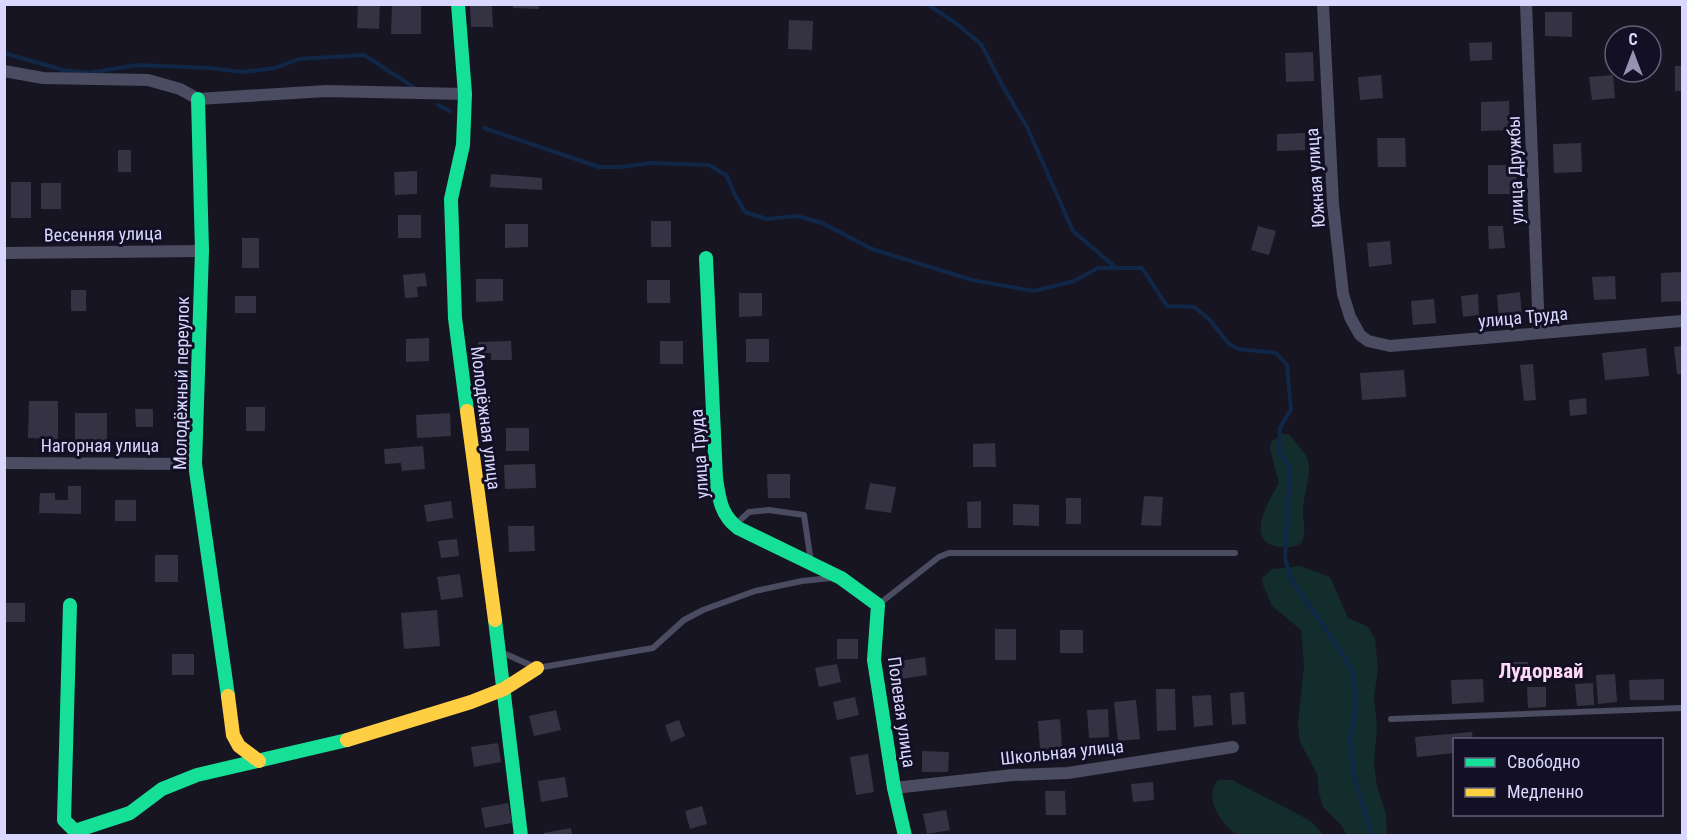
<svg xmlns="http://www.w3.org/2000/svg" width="1687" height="840" font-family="'Roboto Condensed',sans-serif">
  <rect width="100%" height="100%" fill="#161521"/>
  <!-- green -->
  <g fill="#132c2c">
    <path d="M 1282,434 L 1289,434 C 1295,442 1308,454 1309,465 C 1310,480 1303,496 1303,511 C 1303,519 1307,537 1301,543 C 1295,548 1286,548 1279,547 C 1243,542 1269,500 1279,483 L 1270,449 L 1271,442 Z"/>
    <polygon points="1300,566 1330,577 1348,618 1368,627 1375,639 1378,668 1374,697 1377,727 1374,764 1377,786 1386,814 1387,835 1346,835 1342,826 1323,807 1319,793 1317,774 1300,742 1298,724 1304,665 1301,630 1272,606 1263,585 1262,578 1272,569"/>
    <path d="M 1218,780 L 1232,780 L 1311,821 L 1321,832 L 1321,835 L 1241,836 C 1223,829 1202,797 1218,780 Z"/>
  </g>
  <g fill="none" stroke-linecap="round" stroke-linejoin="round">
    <!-- stream -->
    <g stroke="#112747" stroke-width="4">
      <polyline points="927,4 957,24 981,44 1001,83 1027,127 1073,231 1115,267"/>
      <polyline points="4,53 63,70 89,73 137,65 209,68 243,72 275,68 299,59 364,55 415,88"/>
      <polyline points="438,105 450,111"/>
      <polyline points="484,128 599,167 621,167 651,163 709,165 727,176 735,195 745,212 767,219 797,216 822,223 872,249 972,280 1034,291 1074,281 1098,268 1142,268 1167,306 1194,307 1209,319 1229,344 1239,349 1276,353 1287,365 1291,409 1280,428 1279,453 1290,467 1285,558 1291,579 1338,647 1353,672 1356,707 1350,737 1354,775 1372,836"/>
    </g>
  </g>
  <!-- building -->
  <g fill="#353343">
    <polygon points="358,4 380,4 379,29 357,28"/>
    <polygon points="392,4 421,4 421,34 391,34"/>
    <polygon points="513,4 539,4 539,9 513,8"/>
    <polygon points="470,6 492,6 493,27 471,27"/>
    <polygon points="1545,12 1572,12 1572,37 1545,36"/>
    <polygon points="789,20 813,21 812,50 788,49"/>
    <polygon points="1492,42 1492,60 1470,61 1469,43"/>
    <polygon points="1313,52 1314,81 1286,82 1285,53"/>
    <rect x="1675" y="66" width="7" height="25"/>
    <polygon points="1381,75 1383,98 1360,100 1358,77"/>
    <polygon points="1613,75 1615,98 1592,100 1589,77"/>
    <polygon points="1509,101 1510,130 1481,131 1481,102"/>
    <polygon points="1305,133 1305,150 1277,151 1277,134"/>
    <polygon points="1377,138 1405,138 1406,167 1378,167"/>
    <polygon points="1581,143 1582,172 1554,173 1553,144"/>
    <rect x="118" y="150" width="13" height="22"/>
    <polygon points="1488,165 1516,165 1517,194 1488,194"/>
    <polygon points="417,171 417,194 395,195 394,172"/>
    <polygon points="491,174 542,178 542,190 490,187"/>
    <rect x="11" y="182" width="20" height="36"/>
    <rect x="41" y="183" width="20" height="26"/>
    <rect x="398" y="215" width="23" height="23"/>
    <rect x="651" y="221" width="20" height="26"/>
    <polygon points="505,224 528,224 528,247 505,248"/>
    <polygon points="1258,226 1276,231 1269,255 1251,250"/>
    <polygon points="1488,226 1503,226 1505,248 1489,249"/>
    <rect x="242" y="238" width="17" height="30"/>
    <polygon points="1390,241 1392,264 1369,267 1367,243"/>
    <polygon points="1682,272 1682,301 1661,302 1661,273"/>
    <polygon points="425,273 427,286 417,287 418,297 405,298 403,275"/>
    <polygon points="1615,276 1616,299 1594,300 1592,277"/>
    <polygon points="476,279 503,279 503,301 476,302"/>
    <rect x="647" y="280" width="23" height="23"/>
    <rect x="71" y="290" width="15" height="21"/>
    <polygon points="1520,292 1522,316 1499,318 1497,295"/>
    <polygon points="739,293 762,293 762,316 739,317"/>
    <polygon points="1478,294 1479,315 1463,317 1461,296"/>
    <rect x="235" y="296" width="21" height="17"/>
    <polygon points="1434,299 1436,323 1413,325 1411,301"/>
    <polygon points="429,338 429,361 406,362 406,339"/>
    <rect x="746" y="339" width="23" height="23"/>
    <polygon points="511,341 512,360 491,360 491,353 478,353 478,342"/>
    <rect x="660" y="341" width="23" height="23"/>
    <polygon points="1682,346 1682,374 1677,374 1674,347"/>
    <polygon points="1646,348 1649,376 1605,380 1602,353"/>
    <polygon points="1533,364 1536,400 1524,401 1520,365"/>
    <polygon points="1404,370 1406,397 1362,400 1360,373"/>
    <polygon points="1586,398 1587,414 1570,416 1569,400"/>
    <polygon points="29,401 58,401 58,439 28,438"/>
    <rect x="246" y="407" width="19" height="24"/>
    <polygon points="135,409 153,409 153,427 136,427"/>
    <rect x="75" y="413" width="32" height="27"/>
    <polygon points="450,413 451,436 417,438 416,415"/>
    <rect x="506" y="428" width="23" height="23"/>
    <polygon points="995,443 996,467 973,467 973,444"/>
    <polygon points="423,446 425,469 402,471 401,463 385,464 384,449"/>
    <polygon points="535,464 536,488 505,489 504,465"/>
    <polygon points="767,474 790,474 790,498 768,498"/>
    <polygon points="870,483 896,487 891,513 865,509"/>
    <polygon points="68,486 81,486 81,514 39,513 40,493 55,493 55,500 68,500"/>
    <polygon points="1144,496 1163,497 1161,526 1141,525"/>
    <rect x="1066" y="498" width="15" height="26"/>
    <rect x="115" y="500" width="21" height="21"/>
    <polygon points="451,501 453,518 427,522 424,505"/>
    <polygon points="981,501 981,528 968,528 967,502"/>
    <polygon points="1013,504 1039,505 1039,526 1013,525"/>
    <polygon points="508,526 534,526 535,551 509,552"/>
    <polygon points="457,539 459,556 441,558 438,541"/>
    <rect x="155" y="555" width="23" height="27"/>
    <polygon points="460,574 463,597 441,600 437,577"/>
    <rect x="4" y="603" width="21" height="19"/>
    <polygon points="437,610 440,646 404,649 401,613"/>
    <rect x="995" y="629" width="21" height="31"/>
    <rect x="1060" y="630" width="23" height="23"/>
    <rect x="837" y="639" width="21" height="20"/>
    <rect x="172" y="654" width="22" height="21"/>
    <polygon points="925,657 927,675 901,679 899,661"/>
    <rect x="1508" y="662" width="20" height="20"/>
    <polygon points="837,664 841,682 819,687 815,668"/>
    <polygon points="1615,674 1617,702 1598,704 1596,675"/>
    <polygon points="1483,679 1484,702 1452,704 1451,680"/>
    <polygon points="1664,679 1664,700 1630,700 1629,680"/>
    <polygon points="1593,683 1594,705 1577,706 1575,684"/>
    <polygon points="1527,687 1546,687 1546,707 1528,708"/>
    <polygon points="1156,689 1175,689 1176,730 1157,731"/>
    <polygon points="1244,692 1246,724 1232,725 1230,693"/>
    <polygon points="1211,695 1213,725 1194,727 1192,696"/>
    <polygon points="855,697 859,715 837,720 833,702"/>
    <polygon points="1136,700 1140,739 1118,741 1114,702"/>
    <polygon points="1108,709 1109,737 1089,738 1087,710"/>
    <polygon points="556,710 561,730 534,736 529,716"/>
    <polygon points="1060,719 1062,748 1040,749 1038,721"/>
    <polygon points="679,720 685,736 671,742 665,725"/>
    <polygon points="1472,732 1473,740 1454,740 1454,753 1417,757 1415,737"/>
    <polygon points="498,743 501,762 474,767 471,747"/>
    <polygon points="922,751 949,752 948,772 922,772"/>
    <polygon points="868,754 874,792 856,795 850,757"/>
    <polygon points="565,777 568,797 541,802 538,781"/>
    <polygon points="1153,782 1154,800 1133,802 1131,784"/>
    <polygon points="1045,791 1065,791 1066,815 1046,815"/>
    <polygon points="508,803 512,823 485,828 481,808"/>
    <polygon points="702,806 707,824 690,829 685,811"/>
    <polygon points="946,810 950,830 927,834 923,814"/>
    <polygon points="571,828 572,836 544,836 544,833"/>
  </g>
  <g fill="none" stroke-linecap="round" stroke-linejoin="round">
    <!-- lane -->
    <g stroke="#4b4b62" stroke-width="6">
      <polyline points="735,525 749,512 769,510 804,515 811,562"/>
      <polyline points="879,604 939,557 949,553 1235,553"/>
      <polyline points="501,652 537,668 653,648 684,620 703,610 755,591 802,581 831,578"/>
      <polyline points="1391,719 1682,708"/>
    </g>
    <!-- street -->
    <g stroke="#4b4b62" stroke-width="12">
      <polyline points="1323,4 1333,204 1343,294 1350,317 1360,335 1368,341 1390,346 1682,321"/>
      <polyline points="1526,4 1539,333"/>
      <polyline points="4,71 43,78 148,80 180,89 198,99 326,91 465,94"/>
      <polyline points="4,253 202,251"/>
      <polyline points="4,463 195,464"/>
      <polyline points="894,788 1013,775 1068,773 1233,747"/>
    </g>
    <!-- fast -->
    <g stroke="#16e098" stroke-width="14">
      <polyline points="458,4 465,94 463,145 451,199 455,318 467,411"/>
      <polyline points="198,99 202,251 195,464 228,696"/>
      <path d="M 706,258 L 716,478 C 719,499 721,515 738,528 L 841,578 L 878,605 L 874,660 L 894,788 L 905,836"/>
      <polyline points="70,605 64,820 75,831 130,813 162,789 197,775 347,740"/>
      <polyline points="495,620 521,836"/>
    </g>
    <!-- slow -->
    <g stroke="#ffcf43" stroke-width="14">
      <polyline points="467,411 495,620"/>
      <polyline points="228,696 233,735 239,746 259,761"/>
      <polyline points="347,740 471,702 504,689 537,668"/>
    </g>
  </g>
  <g text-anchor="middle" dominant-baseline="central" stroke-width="6" stroke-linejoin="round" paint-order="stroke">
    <!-- street labels -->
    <g font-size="18" fill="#d9d7fe" stroke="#131026">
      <text transform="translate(1515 170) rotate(-92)">улица Дружбы</text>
      <text transform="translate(1315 178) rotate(-94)">Южная улица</text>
      <text transform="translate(103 234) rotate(-1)">Весенняя улица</text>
      <text transform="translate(1523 317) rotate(-5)">улица Труда</text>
      <text transform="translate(181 383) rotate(-89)">Молодёжный переулок</text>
      <text transform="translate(486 418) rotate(83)">Молодёжная улица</text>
      <text x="100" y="445">Нагорная улица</text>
      <text transform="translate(699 454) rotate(-94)">улица Труда</text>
      <text transform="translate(902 712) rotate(82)">Полевая улица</text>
      <text transform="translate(1062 752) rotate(-6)">Школьная улица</text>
    </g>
    <!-- quarter labels -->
    <g font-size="21" font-weight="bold" fill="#fed9f2" stroke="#131026">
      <text x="1541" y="671">Лудорвай</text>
    </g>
  </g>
  <!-- border -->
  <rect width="1687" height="840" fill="none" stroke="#d9d7fe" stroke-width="12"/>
  <!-- legend -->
  <rect x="1453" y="738" width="210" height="78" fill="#131026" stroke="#62607c" stroke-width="1.5"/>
  <rect x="1465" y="758" width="30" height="9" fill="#16e098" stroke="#62607c" stroke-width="1.5"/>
  <text x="1507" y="768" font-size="18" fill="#d9d7fe">Свободно</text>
  <rect x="1465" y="788" width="30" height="9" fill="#ffcf43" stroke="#62607c" stroke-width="1.5"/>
  <text x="1507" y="798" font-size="18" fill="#d9d7fe">Медленно</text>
  <!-- north arrow -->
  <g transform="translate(1633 54)"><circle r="28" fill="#131026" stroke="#62607c" stroke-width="1.5"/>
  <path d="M0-4.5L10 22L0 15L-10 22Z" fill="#9593b1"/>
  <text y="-9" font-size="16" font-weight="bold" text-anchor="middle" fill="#d9d7fe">С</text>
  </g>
</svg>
